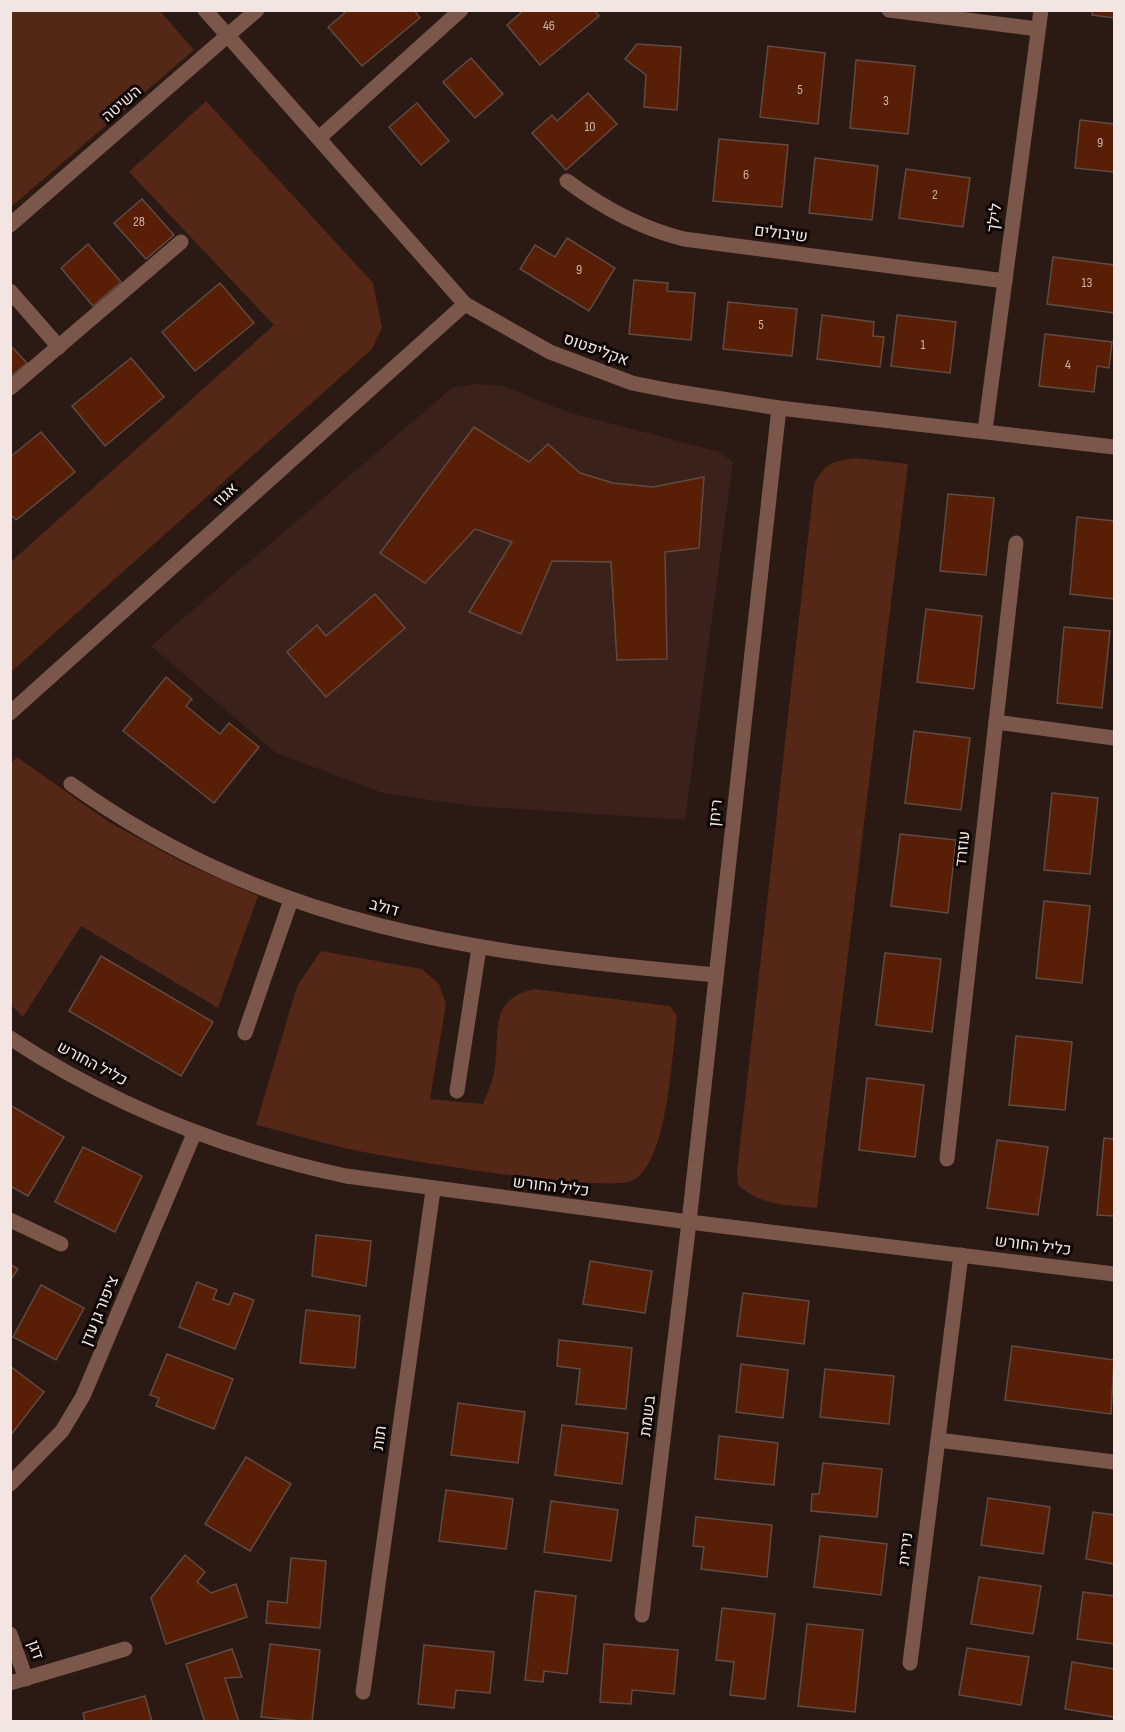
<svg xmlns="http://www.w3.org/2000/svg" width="1125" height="1732" font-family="'Sofia Sans Condensed',Heebo,sans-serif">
  <rect width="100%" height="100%" fill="#2b1913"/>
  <!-- built -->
  <polygon fill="#3a221a" points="475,384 504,386 567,412 720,452 733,462 685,820 472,806 383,793 276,753 151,646 452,388"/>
  <!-- green -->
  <g fill="#542716">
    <polygon points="11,10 160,11 194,50 11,207"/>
    <polygon points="206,101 373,283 382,328 372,349 11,672 11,562 274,325 129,172"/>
    <path d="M 856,458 L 908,464 L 817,1208 C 786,1205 762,1206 738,1185 L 737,1171 L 814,484 C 826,463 831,461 856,458 Z"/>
    <polygon points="17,757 109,822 184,863 258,896 218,1008 81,926 23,1017 11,1005 10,764"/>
    <path d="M 321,951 L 422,969 L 439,984 L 446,1004 L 430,1099 L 483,1104 C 487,1094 492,1083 494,1073 C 501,1035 486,999 535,989 L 670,1006 L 677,1016 C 672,1055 668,1159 634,1180 C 609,1195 383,1157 344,1148 C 315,1141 285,1132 256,1125 L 297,986 Z"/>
  </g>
  <!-- building -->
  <g fill="#581e06" stroke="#5f4b43" stroke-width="1.5">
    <polygon points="348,10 414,10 420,18 362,66 328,27"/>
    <polygon points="524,10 594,10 599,16 540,65 507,25"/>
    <polygon points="1092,10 1114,10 1114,18 1092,15"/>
    <polygon points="637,44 681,47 677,110 644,107 646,75 625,59"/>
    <polygon points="768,46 825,53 818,124 760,117"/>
    <polygon points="471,58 503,94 475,118 443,82"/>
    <polygon points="856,60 915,66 908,134 850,128"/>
    <polygon points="588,93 617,124 566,170 532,133 552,115 557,121"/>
    <polygon points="417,103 449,141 421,165 389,127"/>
    <polygon points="1080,120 1114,124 1114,172 1075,168"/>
    <polygon points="719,139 788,145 782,207 713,201"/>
    <polygon points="815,158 878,166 872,220 809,213"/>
    <polygon points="906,169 970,178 963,227 899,218"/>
    <polygon points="142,199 174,235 146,259 114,223"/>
    <polygon points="567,238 615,268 589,311 520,269 535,245 555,257"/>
    <polygon points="88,244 121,282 93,306 61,268"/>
    <polygon points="1053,257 1114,265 1114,313 1047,304"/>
    <polygon points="634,280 668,283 667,291 695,293 691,340 629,334"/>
    <polygon points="220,283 254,323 195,371 162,332"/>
    <polygon points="728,302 797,309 792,356 723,349"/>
    <polygon points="822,315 874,322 873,336 884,337 880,367 817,359"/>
    <polygon points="897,315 956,322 950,373 891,366"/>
    <polygon points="1045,334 1112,342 1109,368 1097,366 1094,392 1039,386"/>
    <polygon points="10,345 27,363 10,377"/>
    <polygon points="131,358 164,397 105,446 72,406"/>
    <polygon points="474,427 529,462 548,444 580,473 613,483 653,487 704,477 699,548 665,552 667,659 617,660 611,562 552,561 521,634 469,612 512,542 475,529 425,583 380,553"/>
    <polygon points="41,432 75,472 16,520 10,514 10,457"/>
    <polygon points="948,494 994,498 986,575 940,571"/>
    <polygon points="1077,517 1114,521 1114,599 1070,594"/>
    <polygon points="375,594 405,628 326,697 287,652 317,625 326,636"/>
    <polygon points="926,609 982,616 974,689 917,682"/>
    <polygon points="1064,627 1110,631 1102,708 1057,703"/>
    <polygon points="166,677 192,699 186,706 220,734 229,723 259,747 214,803 123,731"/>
    <polygon points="914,731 970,738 961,810 905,803"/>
    <polygon points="1052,793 1098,798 1090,874 1044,870"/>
    <polygon points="900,834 956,840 948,913 891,906"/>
    <polygon points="1044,901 1090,906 1082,983 1036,978"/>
    <polygon points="885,953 941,959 932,1032 876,1025"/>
    <polygon points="101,956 213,1022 181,1076 69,1011"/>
    <polygon points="1016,1036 1072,1042 1065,1110 1009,1105"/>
    <polygon points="867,1078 924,1085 915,1157 859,1150"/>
    <polygon points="10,1105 64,1137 28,1196 10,1186"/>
    <polygon points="1104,1138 1114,1139 1114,1216 1097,1215"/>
    <polygon points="997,1140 1048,1147 1038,1215 987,1208"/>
    <polygon points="83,1147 142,1176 115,1232 55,1202"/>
    <polygon points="316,1235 371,1241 366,1286 312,1276"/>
    <polygon points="590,1261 652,1271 645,1313 583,1304"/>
    <polygon points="10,1264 18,1269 10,1281"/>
    <polygon points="197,1282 217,1290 213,1299 229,1305 234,1293 254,1300 235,1349 179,1327"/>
    <polygon points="41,1285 84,1308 56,1360 13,1337"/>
    <polygon points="743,1293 809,1301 804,1344 737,1336"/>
    <polygon points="306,1310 360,1316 355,1368 300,1363"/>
    <polygon points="559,1340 632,1348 626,1409 576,1404 580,1369 557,1366"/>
    <polygon points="1012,1346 1114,1360 1111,1414 1005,1400"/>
    <polygon points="167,1354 233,1379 214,1429 156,1406 159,1398 150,1395"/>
    <polygon points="741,1364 788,1370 783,1418 736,1412"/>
    <polygon points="10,1366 44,1392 10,1436"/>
    <polygon points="825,1369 894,1376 889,1424 820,1417"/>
    <polygon points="458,1403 525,1412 518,1463 451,1455"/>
    <polygon points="562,1425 628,1433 622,1484 555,1475"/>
    <polygon points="719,1436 778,1443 774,1485 715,1479"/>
    <polygon points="246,1457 291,1484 250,1551 205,1524"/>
    <polygon points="823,1463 882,1469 877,1517 811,1511 812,1494 819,1494"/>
    <polygon points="446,1490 513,1499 506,1549 439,1541"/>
    <polygon points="988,1498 1050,1507 1043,1554 981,1545"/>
    <polygon points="551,1501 618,1510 611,1561 544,1552"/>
    <polygon points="1093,1512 1114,1515 1114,1564 1086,1559"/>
    <polygon points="696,1517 772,1525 767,1577 701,1569 704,1547 693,1546"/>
    <polygon points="820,1536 887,1544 881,1595 814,1587"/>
    <polygon points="185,1555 205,1572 197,1582 211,1593 236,1584 247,1617 166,1644 151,1598"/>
    <polygon points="291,1558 326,1561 320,1628 266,1623 268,1601 287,1603"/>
    <polygon points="979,1577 1041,1586 1033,1634 971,1624"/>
    <polygon points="535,1591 576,1596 567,1674 544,1671 543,1682 525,1680"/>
    <polygon points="1083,1592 1114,1596 1114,1644 1077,1639"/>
    <polygon points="722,1608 775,1614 765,1699 730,1695 734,1662 716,1660"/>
    <polygon points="807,1624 863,1630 855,1712 798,1706"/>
    <polygon points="270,1644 320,1650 312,1722 261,1717"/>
    <polygon points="604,1644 678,1650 674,1694 632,1690 631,1704 600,1702"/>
    <polygon points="424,1645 494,1652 490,1693 456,1690 454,1708 418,1704"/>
    <polygon points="967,1648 1029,1657 1021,1705 959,1695"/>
    <polygon points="232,1649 242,1677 225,1678 239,1722 205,1722 186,1664"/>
    <polygon points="1072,1662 1114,1669 1114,1717 1065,1709"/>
    <polygon points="145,1696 152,1722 85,1722 83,1713"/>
  </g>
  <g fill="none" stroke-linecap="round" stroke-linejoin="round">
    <!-- minor -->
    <g stroke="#7a574a" stroke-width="15">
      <polyline points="205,10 465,304 550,352 632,383 672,391 779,408 1114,447"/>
      <polyline points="889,10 1038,29"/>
      <polyline points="319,138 461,10"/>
      <path d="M 567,181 C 603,208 640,228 684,239 L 1005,281"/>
      <polyline points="10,225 257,10"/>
      <polyline points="10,291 59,347"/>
      <polyline points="10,388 181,242"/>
      <polyline points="985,430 1041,10"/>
      <polyline points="10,713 465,304"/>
      <polyline points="996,722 1114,738"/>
      <path d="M 71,784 C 274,929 476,953 716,975"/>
      <polyline points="245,1033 291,900"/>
      <path d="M 10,1038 C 113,1106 226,1150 346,1176 L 689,1222 L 1114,1274"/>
      <polyline points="457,1091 479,948"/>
      <polyline points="947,1159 1016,543"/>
      <polyline points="10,1220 61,1244"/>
      <polyline points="938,1440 1114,1462"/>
      <polyline points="10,1484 62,1431 83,1396 194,1134"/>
      <polyline points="642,1615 689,1222 779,408"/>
      <polyline points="10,1634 26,1679"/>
      <polyline points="910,1663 961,1255"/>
      <polyline points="10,1683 125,1649"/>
      <polyline points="363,1692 433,1190"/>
    </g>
  </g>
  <g text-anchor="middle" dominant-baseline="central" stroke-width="6" stroke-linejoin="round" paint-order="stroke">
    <!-- number labels -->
    <g font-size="14" fill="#ccb4ab">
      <text x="549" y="25">46</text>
      <text x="800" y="89">5</text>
      <text x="886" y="100">3</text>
      <text x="590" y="126">10</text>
      <text x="1100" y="142">9</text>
      <text x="746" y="174">6</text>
      <text x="935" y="194">2</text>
      <text x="139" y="221">28</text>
      <text x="579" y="269">9</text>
      <text x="1087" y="282">13</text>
      <text x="761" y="324">5</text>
      <text x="923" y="344">1</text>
      <text x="1068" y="364">4</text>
    </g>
    <!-- street labels -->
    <g font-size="16" fill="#f3e6e2" stroke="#0e0705">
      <text transform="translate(122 104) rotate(-41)">השיטה</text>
      <text transform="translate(995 218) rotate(-82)">לילך</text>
      <text transform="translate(781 234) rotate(7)">שיבולים</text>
      <text transform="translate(596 350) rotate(20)">אקליפטוס</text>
      <text transform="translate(226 495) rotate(-42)">אגוז</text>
      <text transform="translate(716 813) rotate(-84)">ריחן</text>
      <text transform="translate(963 849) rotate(-84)">עוזרד</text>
      <text transform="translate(384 908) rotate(15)">דולב</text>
      <text transform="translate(92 1064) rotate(28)">כליל החורש</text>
      <text transform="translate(551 1187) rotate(7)">כליל החורש</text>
      <text transform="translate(1033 1246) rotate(7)">כליל החורש</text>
      <text transform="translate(100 1311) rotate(-67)">ציפור גן עדן</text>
      <text transform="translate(648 1416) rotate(-83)">בשמת</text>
      <text transform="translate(380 1438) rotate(-82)">תות</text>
      <text transform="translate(906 1549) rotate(-83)">נירית</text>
      <text transform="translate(35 1650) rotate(71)">דגן</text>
    </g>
  </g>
  <!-- border -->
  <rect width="1125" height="1732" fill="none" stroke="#f3e6e2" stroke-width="24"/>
</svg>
